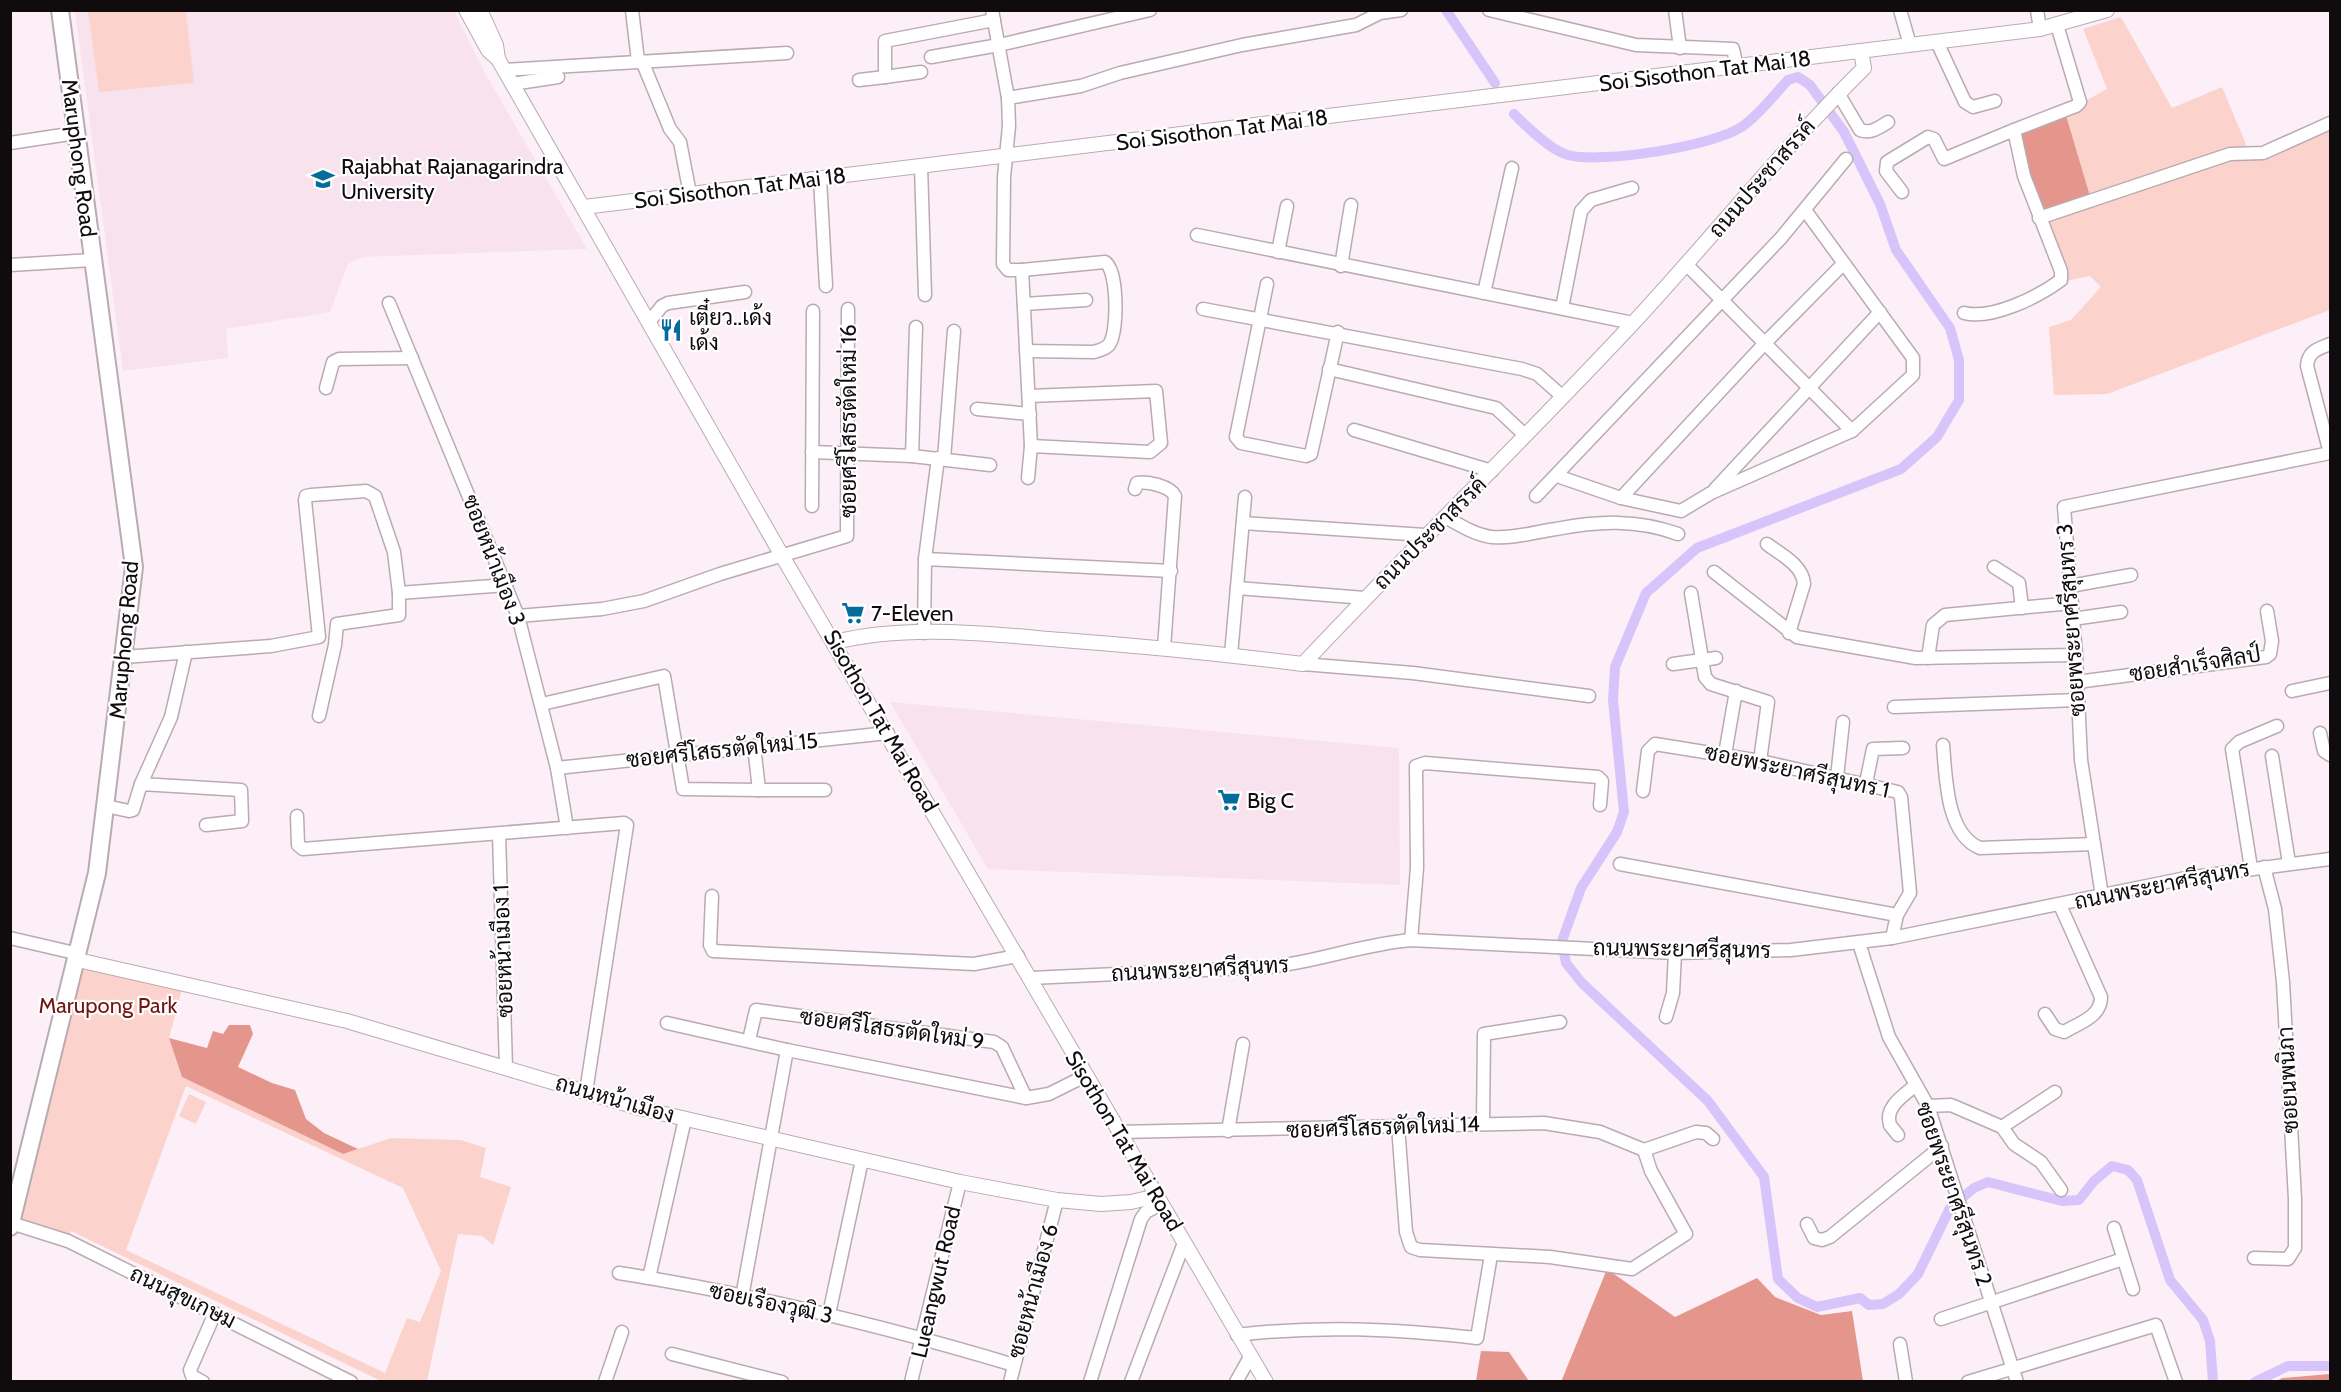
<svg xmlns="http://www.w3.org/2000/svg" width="2341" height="1392" font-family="Cabin,Sarabun,sans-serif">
  <rect width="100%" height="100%" fill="#fdeff7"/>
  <!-- built -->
  <g fill="#f8e2ee">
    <polygon points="75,11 454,11 485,73 587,249 363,257 348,264 330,312 226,329 228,358 123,371"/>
    <polygon points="890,702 1399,748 1400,885 988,869"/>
  </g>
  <!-- green -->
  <g fill="#fcd2cc" fill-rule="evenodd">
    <polygon points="88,11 186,11 194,83 99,92"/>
    <polygon points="2121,17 2172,108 2222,87 2248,149 2090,196 2065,112 2107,89 2083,29"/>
    <polygon points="2330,129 2330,310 2107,394 2054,395 2049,327 2071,320 2101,287 2090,276 2066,281 2045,220 2232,157 2251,161"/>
    <path d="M 81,963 L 183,985 L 169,1038 L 182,1077 L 343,1154 L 391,1138 L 460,1140 L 486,1148 L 480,1177 L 511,1187 L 493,1245 L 482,1236 L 458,1234 L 427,1381 L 381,1381 L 71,1231 L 69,1239 L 12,1223 ZM 186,1086 L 403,1188 L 441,1271 L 420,1322 L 407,1318 L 385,1373 L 126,1250 Z"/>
    <polygon points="189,1094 206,1102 196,1124 179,1116"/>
  </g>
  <!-- forest -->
  <g fill="#e5968c">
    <polygon points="2065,112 2090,196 2041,212 2028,181 2019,131"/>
    <polygon points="229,1025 250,1025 253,1034 238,1067 272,1083 295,1090 306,1119 324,1133 358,1149 343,1154 182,1077 169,1038 207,1048 213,1031 223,1034"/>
    <polygon points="1607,1269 1675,1317 1757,1278 1775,1297 1821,1315 1852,1311 1863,1381 1561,1382"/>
    <polygon points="1481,1351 1509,1352 1529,1381 1476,1381"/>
    <polygon points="2330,1374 2330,1381 2277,1381 2282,1378"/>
  </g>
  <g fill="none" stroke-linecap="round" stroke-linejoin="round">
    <!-- canal -->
    <g stroke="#d7c4fa" stroke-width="10">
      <polyline points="1446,10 1495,83"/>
      <path d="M 1514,114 C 1526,126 1551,151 1568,155 C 1601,164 1715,146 1743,126 C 1760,114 1774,95 1788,80 L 1798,77 L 1810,85 L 1844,132 L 1880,204 L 1896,250 L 1950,328 L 1959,360 L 1959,400 L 1937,437 L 1901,469 L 1697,548 L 1646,593 L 1615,667 L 1613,700 L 1624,812 L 1617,832 L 1581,888 L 1562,941 L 1566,963 L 1582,983 L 1708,1101 L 1764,1177 L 1778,1279 L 1798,1298 L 1817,1307 L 1860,1298 L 1869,1305 L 1883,1304 L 1899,1294 L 1918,1274 L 1950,1208 L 1974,1188 L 1988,1182 L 2062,1201 L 2079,1200 L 2094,1181 L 2112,1166 L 2128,1170 L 2137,1180 L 2170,1280 L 2203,1320 L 2210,1341 L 2213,1382"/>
      <polyline points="2255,1382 2288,1366 2330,1366"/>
    </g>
    <!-- minor casing -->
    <g stroke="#b9abb2" stroke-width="15">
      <g id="minor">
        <polyline points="632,10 638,61"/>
        <polyline points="992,10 1008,98 1009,126 1004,177 1003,264 1008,270 1022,270 1031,446 1028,478"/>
        <polyline points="1489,10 1636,45 1733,49 1737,67"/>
        <polyline points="1675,10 1680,48"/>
        <polyline points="1900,10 1910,45"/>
        <polyline points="2037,10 2040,29"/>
        <polyline points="1937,42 1965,102 1973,107 1995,101"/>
        <polyline points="931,57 999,45 1150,10"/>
        <polyline points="642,61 670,129 680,142 690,194"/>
        <polyline points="505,70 787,53"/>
        <polyline points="921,72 885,77 885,41 994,20"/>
        <polyline points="859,80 885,77"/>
        <polyline points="512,84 558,77"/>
        <path d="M 1838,93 L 1860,130 C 1871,134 1878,128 1888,122"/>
        <polyline points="1008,98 1081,86 1120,73 1242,45 1356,25 1380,13 1401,10"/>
        <polyline points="10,143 76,133"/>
        <polyline points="921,166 925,295"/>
        <polyline points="820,179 826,286"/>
        <polyline points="1902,192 1886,171 1887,162 1928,137 1934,139 1944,159 2014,130"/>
        <polyline points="2039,218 2230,154 2263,153 2330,123"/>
        <polyline points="1197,235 1633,323"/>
        <polyline points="1278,252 1287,206"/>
        <polyline points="10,265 92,260"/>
        <polyline points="1687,265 1852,431"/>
        <polyline points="1341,266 1351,205"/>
        <path d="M 1022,270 L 1105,262 C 1118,270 1118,330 1110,343 C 1107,349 1100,350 1094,352 L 1026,351"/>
        <polyline points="1267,284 1236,437 1241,443 1306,456 1311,454 1338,332"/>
        <polyline points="1484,293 1512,168"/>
        <polyline points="389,303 518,616 557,768 567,828"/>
        <polyline points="1024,304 1086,300"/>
        <polyline points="1562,308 1581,211 1591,200 1632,188"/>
        <polyline points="1203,309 1522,369 1537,374 1563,397"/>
        <path d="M 1964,313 C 1992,320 2038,297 2061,280 L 2061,271 L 2024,176 L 2014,130 L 2076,106 L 2080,102 L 2057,25"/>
        <polyline points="649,322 662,306 668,303 745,292"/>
        <polyline points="1329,369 1496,408 1525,435"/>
        <polyline points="326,388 333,362 339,359 412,358"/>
        <polyline points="1029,396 1156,391 1161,443 1150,452 1031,446"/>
        <polyline points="977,409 1030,414"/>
        <polyline points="1354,430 1492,471"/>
        <polyline points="812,452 912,456 990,465"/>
        <path d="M 2330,453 L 2307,366 C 2308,351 2318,349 2330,344"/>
        <polyline points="912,456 916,327"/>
        <polyline points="944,459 954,331"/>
        <polyline points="1557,476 1621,498 1681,511 1711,493 1852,431 1913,375 1913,358 1805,210"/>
        <path d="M 1135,489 L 1137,483 C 1147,481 1170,486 1175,496 L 1164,648"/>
        <polyline points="1715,489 1880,312"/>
        <polyline points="1536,496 1781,238 1846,159"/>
        <polyline points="1621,498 1764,344 1843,264"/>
        <polyline points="812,506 813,311"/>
        <path d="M 1445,517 C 1460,525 1475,535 1492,537 C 1513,539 1535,532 1556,529 C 1598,521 1637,519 1678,534"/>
        <polyline points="1243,523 1425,535"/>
        <path d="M 1767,544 C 1780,554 1803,565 1804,584 L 1789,633"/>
        <polyline points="925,559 938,458"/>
        <polyline points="1994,567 2019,583 2022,608"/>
        <polyline points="1714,572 1797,637 1916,658 2076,655"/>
        <polyline points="2070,586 2131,575"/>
        <polyline points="1237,588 1365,598"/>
        <polyline points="1691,593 1705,677 1711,684 1768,702 1760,761"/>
        <polyline points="518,616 602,609 644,601 720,574 847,536 848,309"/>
        <polyline points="2073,619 2121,612"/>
        <polyline points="924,633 925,559 1171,571"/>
        <polyline points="1231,655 1245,497"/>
        <polyline points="124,657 271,646 319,637 305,500 306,496 311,495 366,491 375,496 394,552 399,593"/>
        <polyline points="1928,658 1933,625 1945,615 2072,603"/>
        <polyline points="1303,664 1413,673 1589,696"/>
        <polyline points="1673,664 1716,658"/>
        <polyline points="2077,682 2266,657 2270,654 2272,641 2267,611"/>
        <polyline points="2292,691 2330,683"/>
        <polyline points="542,704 664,676 683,789 759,790"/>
        <polyline points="1894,707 2078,700"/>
        <polyline points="319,716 335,645 337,624 399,615 399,593 506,585"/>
        <polyline points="2320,733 2324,751 2330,755"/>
        <path d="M 1943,745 C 1946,778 1946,834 1980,848 L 2094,844"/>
        <polyline points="754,746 759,790 825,790"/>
        <polyline points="1725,754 1736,691"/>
        <polyline points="2272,756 2289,863"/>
        <polyline points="557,768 888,733"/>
        <polyline points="1837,777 1843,722"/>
        <polyline points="1866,783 1873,749 1903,748"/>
        <polyline points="141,784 171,717 186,652"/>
        <polyline points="1643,791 1648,751 1655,744 1760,761 1898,792 1901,797 1910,893 1897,915 1892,938"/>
        <polyline points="106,806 129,811 133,810 141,784 241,790 242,821 206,825"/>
        <polyline points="297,816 298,845 303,849 624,823 627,825 586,1092"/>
        <polyline points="499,834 506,1068"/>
        <polyline points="1620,864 1897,915"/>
        <polyline points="2251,868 2232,749 2239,742 2277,726"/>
        <polyline points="712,896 710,945 713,951 974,964 1018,956"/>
        <polyline points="2102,896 2081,760 2076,655 2064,507 2330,453"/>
        <polyline points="10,938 79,954"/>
        <polyline points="1411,940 1417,868 1416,766 1425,763 1598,777 1602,781 1600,805"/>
        <polyline points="1859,943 1889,1037 1928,1106 2017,1382"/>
        <path d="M 1030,978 L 1269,967 C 1317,962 1363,944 1411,940 L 1675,953 L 1791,950 L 1892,938 L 2186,878 L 2330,859"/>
        <path d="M 2045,1014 L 2055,1029 L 2064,1032 C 2079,1023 2101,1017 2101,997 L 2060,905"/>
        <polyline points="1666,1017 1673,993 1675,953"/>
        <polyline points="667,1023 787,1050 1026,1098 1049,1094 1085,1076"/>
        <polyline points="749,1040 756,1010 994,1042 1002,1047 1026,1098"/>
        <polyline points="1928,1106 1951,1105 2002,1127 2055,1092"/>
        <polyline points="1483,1124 1484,1034 1560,1022"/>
        <polyline points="2002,1127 2014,1144 2041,1162 2061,1190"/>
        <polyline points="1228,1131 1243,1044"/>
        <polyline points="1118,1132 1544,1123 1600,1132 1644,1150 1651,1171 1686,1234 1632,1269 1550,1257 1420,1250 1411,1247 1406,1232 1398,1126"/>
        <path d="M 1898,1135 L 1890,1125 C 1884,1107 1904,1095 1916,1085"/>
        <polyline points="1644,1150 1696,1132 1706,1133 1713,1139"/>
        <polyline points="11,1223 68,1241 351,1382"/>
        <polyline points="1807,1224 1814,1238 1822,1240 1830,1237 1942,1146"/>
        <polyline points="2114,1228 2133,1289"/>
        <polyline points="2254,1258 2288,1259 2295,1248 2295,1199 2283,982 2275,909 2264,867"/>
        <path d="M 619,1273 C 752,1294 884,1326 1014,1365"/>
        <polyline points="649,1278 685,1119"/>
        <polyline points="742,1297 787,1050"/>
        <polyline points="829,1314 862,1160"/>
        <polyline points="1941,1319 2123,1259"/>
        <path d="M 1237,1335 C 1318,1325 1396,1329 1477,1338 L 1491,1255"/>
        <polyline points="1900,1344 1906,1382"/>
        <polyline points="672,1354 782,1382"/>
        <polyline points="203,1382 192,1376 190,1370 215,1313"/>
        <polyline points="605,1382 622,1332"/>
        <polyline points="911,1382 960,1182"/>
        <polyline points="1010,1382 1057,1200"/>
        <polyline points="1090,1382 1141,1219 1146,1212 1161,1204"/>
        <polyline points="1131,1382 1184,1243"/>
        <polyline points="1236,1382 1250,1357"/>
        <polyline points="1968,1382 2156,1325 2176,1382"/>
      </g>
    </g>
    <!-- tertiary casing -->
    <g stroke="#b9abb2" stroke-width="16">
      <g id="tertiary">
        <polyline points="466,10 488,50 498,59"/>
        <polyline points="480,10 496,45 498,59 781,554 1266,1382"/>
        <polyline points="584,207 2040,29 2107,10"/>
        <path d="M 835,642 C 908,624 988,634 1062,640 C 1143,646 1223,654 1303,664 C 1412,548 1526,438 1635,321 C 1712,238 1783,148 1864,68 L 1861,51"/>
        <polyline points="78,960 347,1021 643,1109 960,1182 1057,1200 1101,1204 1131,1202 1157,1196"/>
      </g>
    </g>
    <!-- secondary casing -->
    <g stroke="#b9abb2" stroke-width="20">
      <polyline id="secondary" points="10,1227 97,873 134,567 60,10"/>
    </g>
    <!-- minor -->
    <use href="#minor" stroke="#fff" stroke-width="12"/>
    <!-- tertiary -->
    <use href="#tertiary" stroke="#fff" stroke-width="14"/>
    <!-- secondary -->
    <use href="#secondary" stroke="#fff" stroke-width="16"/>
  </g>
  <!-- icons -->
  <defs>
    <g id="university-bare" transform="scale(1.8)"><path d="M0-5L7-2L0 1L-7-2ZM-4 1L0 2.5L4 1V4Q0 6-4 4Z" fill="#046c9a" stroke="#fff" stroke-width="2.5" paint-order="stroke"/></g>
    <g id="restaurant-bare" transform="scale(1.8)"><path d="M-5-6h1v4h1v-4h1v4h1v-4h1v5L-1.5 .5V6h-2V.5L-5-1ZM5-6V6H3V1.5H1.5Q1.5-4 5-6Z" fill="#046c9a" stroke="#fff" stroke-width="2.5" paint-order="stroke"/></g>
    <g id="supermarket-bare" transform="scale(1.8)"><path d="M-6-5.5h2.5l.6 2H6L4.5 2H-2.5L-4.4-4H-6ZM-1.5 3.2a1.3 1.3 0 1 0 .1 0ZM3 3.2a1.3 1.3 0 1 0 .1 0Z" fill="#046c9a" stroke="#fff" stroke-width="2.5" paint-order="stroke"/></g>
  </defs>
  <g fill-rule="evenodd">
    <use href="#university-bare" x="323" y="179"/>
    <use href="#restaurant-bare" x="671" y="330"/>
    <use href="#supermarket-bare" x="853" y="613"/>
    <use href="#supermarket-bare" x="1229" y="800"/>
  </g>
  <g text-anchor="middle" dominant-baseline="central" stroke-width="4.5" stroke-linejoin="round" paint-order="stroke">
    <!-- street labels -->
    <g font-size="22" fill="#100c0e" stroke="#fff">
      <text transform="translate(1705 71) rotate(-7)">Soi Sisothon Tat Mai 18</text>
      <text transform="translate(1222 130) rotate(-7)">Soi Sisothon Tat Mai 18</text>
      <text transform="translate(79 158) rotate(83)">Maruphong Road</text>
      <text transform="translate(1762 178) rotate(-49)">ถนนประชาสรรค์</text>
      <text transform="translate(740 188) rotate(-7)">Soi Sisothon Tat Mai 18</text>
      <text transform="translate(848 421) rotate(-90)">ซอยศรีโสธรตัดใหม่ 16</text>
      <text transform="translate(1430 533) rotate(-45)">ถนนประชาสรรค์</text>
      <text transform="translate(494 560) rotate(69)">ซอยหน้าเมือง 3</text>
      <text transform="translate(2071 620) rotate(-94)">ซอยพระยาศรีสุนทร 3</text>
      <text transform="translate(124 640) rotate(-85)">Maruphong Road</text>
      <text transform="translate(2195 664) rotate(-9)">ซอยสำเร็จศิลป์</text>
      <text transform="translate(881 721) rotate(60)">Sisothon Tat Mai Road</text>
      <text transform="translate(722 750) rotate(-6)">ซอยศรีโสธรตัดใหม่ 15</text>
      <text transform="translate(1797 771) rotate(12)">ซอยพระยาศรีสุนทร 1</text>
      <text transform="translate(2162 885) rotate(-11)">ถนนพระยาศรีสุนทร</text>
      <text transform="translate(1682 949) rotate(1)">ถนนพระยาศรีสุนทร</text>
      <text transform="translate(503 951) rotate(-92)">ซอยหน้าเมือง 1</text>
      <text transform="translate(1200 969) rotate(-3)">ถนนพระยาศรีสุนทร</text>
      <text transform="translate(892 1029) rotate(8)">ซอยศรีโสธรตัดใหม่ 9</text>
      <text transform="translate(2288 1080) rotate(-93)">ซอยนพนิภา</text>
      <text transform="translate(615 1099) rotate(16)">ถนนหน้าเมือง</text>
      <text transform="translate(1383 1127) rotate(-2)">ซอยศรีโสธรตัดใหม่ 14</text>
      <text transform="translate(1124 1141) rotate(59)">Sisothon Tat Mai Road</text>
      <text transform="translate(1954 1194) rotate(71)">ซอยพระยาศรีสุนทร 2</text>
      <text transform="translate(936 1282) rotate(-77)">Lueangwut Road</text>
      <text transform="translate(1033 1291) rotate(-75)">ซอยหน้าเมือง 6</text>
      <text transform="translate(183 1297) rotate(26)">ถนนสุขเกษม</text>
      <text transform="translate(771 1303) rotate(12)">ซอยเรืองวุฒิ 3</text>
    </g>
    <!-- poi labels -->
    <g font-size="22" fill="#100c0e" stroke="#fff" text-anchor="start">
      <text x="341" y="166">Rajabhat Rajanagarindra<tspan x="341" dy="25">University</tspan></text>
      <text x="689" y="317">เตี๋ยว..เด้ง<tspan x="689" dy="25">เด้ง</tspan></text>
      <text x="871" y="613">7-Eleven</text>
      <text x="1247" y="800">Big C</text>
    </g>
    <!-- park labels -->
    <g font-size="22" fill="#721613" stroke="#fff">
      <text x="108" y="1005">Marupong Park</text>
    </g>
  </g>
  <!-- border -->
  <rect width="2341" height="1392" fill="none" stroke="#100c0e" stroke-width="24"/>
</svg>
